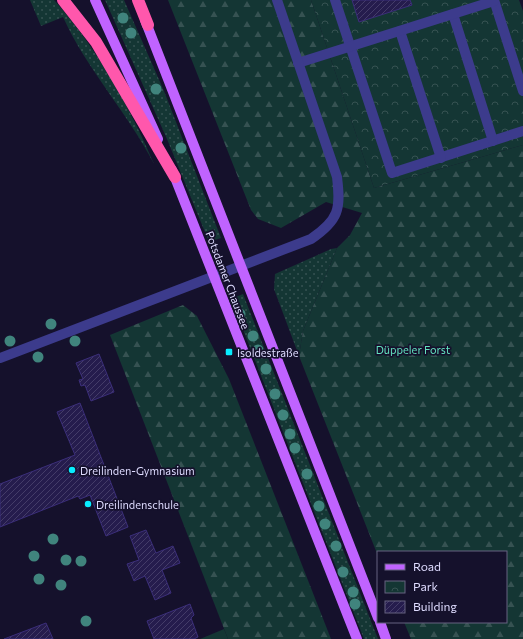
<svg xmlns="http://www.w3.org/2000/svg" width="523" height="639" font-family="Commissioner,sans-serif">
  <defs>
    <pattern id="grass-dots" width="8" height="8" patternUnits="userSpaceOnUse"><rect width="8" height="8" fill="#143634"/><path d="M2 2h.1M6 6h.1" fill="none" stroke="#365252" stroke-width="1.8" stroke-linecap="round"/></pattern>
    <pattern id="forest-firs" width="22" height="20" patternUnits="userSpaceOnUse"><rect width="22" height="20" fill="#143634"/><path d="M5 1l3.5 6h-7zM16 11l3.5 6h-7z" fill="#365252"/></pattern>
    <pattern id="park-crowns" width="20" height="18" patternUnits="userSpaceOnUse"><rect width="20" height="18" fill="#143634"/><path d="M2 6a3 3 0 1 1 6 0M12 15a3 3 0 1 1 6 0" fill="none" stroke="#365252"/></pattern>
    <pattern id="building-hatch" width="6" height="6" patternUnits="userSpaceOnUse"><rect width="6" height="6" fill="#251c4d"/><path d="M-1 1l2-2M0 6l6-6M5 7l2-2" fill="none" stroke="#443c68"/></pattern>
  </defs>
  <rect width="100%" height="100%" fill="#15112c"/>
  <!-- grass -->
  <g fill="url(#grass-dots)">
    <path d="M 30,0 L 54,0 C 97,48 129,105 154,164 C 128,113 87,70 63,17 L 41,26 Z"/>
    <polygon points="105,0 124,0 164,91 221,238 209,242 167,139"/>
    <polygon points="337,248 303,331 299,356 274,289 275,274 331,249"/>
    <polygon points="243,294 378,639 364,639 231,299"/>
  </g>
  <!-- forest -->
  <g fill="url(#forest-firs)">
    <polygon points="168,0 311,0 374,188 523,145 523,639 411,639 404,622 506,622 506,552 378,552 378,556 299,356 303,331 337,248 350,235 362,213 326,202 281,228 258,219 251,210"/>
    <polygon points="183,305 197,316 229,379 331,639 228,639 110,335"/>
  </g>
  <!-- park -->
  <polygon fill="url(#park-crowns)" points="311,0 519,0 523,11 523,145 374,188"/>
  <!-- pitch -->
  <polygon fill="#143634" points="224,629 228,639 200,639"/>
  <!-- building -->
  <g fill="url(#building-hatch)" stroke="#3b2e7a">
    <polygon points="352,0 410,0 412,5 359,22"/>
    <polygon points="99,354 114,392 91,401 85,385 81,386 79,380 83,379 76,363"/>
    <polygon points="80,403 128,527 106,536 90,495 80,499 78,496 0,527 0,484 75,455 57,412"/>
    <polygon points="146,530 156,553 173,546 180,563 162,570 171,593 155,600 145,576 134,581 127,564 139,560 130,536"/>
    <polygon points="190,604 194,615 191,618 198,637 194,639 154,639 147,621"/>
    <polygon points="46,623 53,639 4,639"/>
  </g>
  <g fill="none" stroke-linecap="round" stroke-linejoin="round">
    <!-- minor -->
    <g stroke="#3c3b8c" stroke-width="10">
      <polyline points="335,0 392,173 523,131"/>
      <polyline points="494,0 523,91"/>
      <polyline points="453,14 493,141"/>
      <polyline points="400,31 441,158"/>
      <polyline points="298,63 494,1"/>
      <path d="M 0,358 L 311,239 C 339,220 341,209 337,177 L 277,0"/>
    </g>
    <!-- major -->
    <g stroke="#c063ff" stroke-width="10">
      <polyline points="95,0 158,139"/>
      <polyline points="145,20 378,618"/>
      <polyline points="172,170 357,639"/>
      <polyline points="380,622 386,639"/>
    </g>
    <!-- highway -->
    <g stroke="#ff57ac" stroke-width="12">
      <polyline points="63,0 96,42 175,177"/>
      <polyline points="138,0 148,25"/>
    </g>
  </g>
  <!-- trees -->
  <g fill="#40847d">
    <circle cx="123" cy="18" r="5.5"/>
    <circle cx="131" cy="33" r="5.5"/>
    <circle cx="156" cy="89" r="5.5"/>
    <circle cx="181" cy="148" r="5.5"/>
    <circle cx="240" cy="314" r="5.5"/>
    <circle cx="51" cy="324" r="5.5"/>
    <circle cx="253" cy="336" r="5.5"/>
    <circle cx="10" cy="341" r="5.5"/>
    <circle cx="75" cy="341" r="5.5"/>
    <circle cx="258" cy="350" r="5.5"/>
    <circle cx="38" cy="357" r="5.5"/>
    <circle cx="266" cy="369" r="5.5"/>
    <circle cx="275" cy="394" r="5.5"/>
    <circle cx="283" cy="415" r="5.5"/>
    <circle cx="290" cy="434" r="5.5"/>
    <circle cx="295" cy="448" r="5.5"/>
    <circle cx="307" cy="474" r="5.5"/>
    <circle cx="319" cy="506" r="5.5"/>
    <circle cx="325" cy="524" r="5.5"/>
    <circle cx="53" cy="539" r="5.5"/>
    <circle cx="336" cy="546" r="5.5"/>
    <circle cx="34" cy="556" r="5.5"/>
    <circle cx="66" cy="560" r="5.5"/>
    <circle cx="81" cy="561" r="5.5"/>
    <circle cx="343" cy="572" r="5.5"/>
    <circle cx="39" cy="579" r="5.5"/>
    <circle cx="61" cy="585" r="5.5"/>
    <circle cx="353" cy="592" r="5.5"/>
    <circle cx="355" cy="604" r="5.5"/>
    <circle cx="86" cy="621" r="5.5"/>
  </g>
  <!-- markers -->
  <g fill="#08edff" stroke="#15112c" stroke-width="1.5">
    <rect x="225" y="348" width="8" height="8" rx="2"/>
    <circle cx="72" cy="470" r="4"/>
    <circle cx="88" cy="504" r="4"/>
  </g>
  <g text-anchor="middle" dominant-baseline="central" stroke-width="3.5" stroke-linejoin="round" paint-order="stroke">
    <!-- street labels -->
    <g font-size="11" fill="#dfdcff" stroke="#15112c">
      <text transform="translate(228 280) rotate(69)">Potsdamer Chaussee</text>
    </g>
    <!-- park labels -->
    <g font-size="11" fill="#63e3c0" stroke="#15112c">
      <text x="413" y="349">Düppeler Forst</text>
    </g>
    <!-- poi labels -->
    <g font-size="11" fill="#dfdcff" stroke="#15112c" text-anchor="start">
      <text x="237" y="352">Isoldestraße</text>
      <text x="80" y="470">Dreilinden-Gymnasium</text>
      <text x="96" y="504">Dreilindenschule</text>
    </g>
  </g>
  <!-- legend -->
  <rect x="377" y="551" width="130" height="72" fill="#15112c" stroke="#666280"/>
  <rect x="385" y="564" width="20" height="6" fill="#c063ff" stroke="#666280"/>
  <text x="413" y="571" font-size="12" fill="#dfdcff">Road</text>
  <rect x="385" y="581" width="20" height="12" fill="url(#park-crowns)" stroke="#666280"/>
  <text x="413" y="591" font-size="12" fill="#dfdcff">Park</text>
  <rect x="385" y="601" width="20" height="12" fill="url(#building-hatch)" stroke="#666280"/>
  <text x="413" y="611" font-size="12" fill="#dfdcff">Building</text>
</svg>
